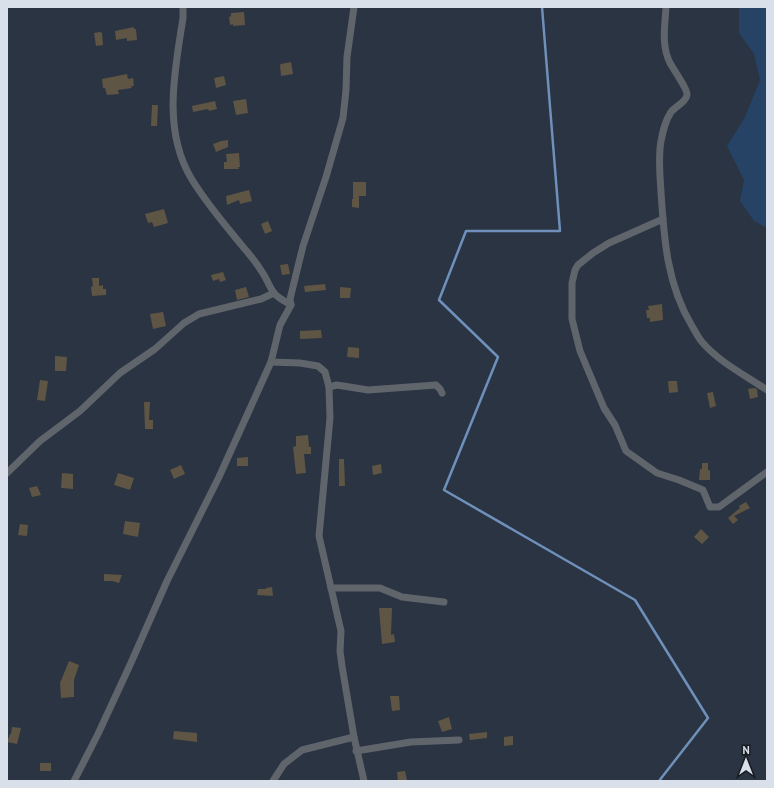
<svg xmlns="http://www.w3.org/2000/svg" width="774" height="788" font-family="'PT Sans',sans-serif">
  <rect width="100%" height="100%" fill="#2a3442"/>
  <!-- green -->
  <polygon fill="#264265" points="739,7 767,7 767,228 754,221 740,201 744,180 727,146 745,117 760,80 754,54 739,33"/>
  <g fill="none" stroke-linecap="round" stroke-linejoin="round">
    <!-- stream -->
    <polyline stroke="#6f90bb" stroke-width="2.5" points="542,7 560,231 466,231 439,300 498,357 444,490 635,600 708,718 659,781"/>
  </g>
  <!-- building -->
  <g fill="#5e5544">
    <polygon points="244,12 245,25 233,26 233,24 230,25 229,17 231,16 231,13"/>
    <polygon points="134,27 134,29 136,29 137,40 127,41 127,38 116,40 115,31"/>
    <polygon points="100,32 102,33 103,45 96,46 94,33"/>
    <polygon points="291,62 293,74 281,76 280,65 281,64"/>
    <polygon points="127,74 128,79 133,78 134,86 131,86 132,88 118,90 119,94 107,95 105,88 103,88 102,79"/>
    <polygon points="224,76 226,85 216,88 214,78"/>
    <polygon points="246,99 248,113 236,115 233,101"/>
    <polygon points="215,101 217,109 209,111 208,109 193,112 192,106"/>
    <polygon points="152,105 158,105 157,126 151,126"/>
    <polygon points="228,140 228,147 216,152 213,144 221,141"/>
    <polygon points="239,153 240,167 238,167 239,169 224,169 224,162 227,162 226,154"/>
    <polygon points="353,182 366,182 366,196 359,196 359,208 352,207 352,199 353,199"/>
    <polygon points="249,190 252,201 240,204 239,200 227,205 226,196"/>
    <polygon points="164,209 168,223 154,227 152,222 148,223 145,214"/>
    <polygon points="268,221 272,231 265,234 261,224"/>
    <polygon points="288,264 290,274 282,275 280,265"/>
    <polygon points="223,272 226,280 220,282 219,279 213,281 211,275"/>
    <polygon points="92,278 99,278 99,286 103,285 103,289 106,289 106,295 92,296 91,287 93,286"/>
    <polygon points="325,284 326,290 305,292 304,286"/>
    <polygon points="246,287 249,297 237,300 235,290"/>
    <polygon points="340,287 351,288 350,298 340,298"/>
    <polygon points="662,304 663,320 650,322 650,318 647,318 646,310 649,310 648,306"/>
    <polygon points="163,312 166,326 153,329 150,314"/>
    <polygon points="321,330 322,338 300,339 300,331"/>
    <polygon points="348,347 359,348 359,358 347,357"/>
    <polygon points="55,356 67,357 66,371 55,371"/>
    <polygon points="40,380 48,381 45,401 37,400"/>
    <polygon points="668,381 677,381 678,392 669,393"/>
    <polygon points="754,388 757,389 758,397 750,399 748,389"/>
    <polygon points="713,392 716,406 710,408 707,393"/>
    <polygon points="144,402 150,402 149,420 153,420 153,429 145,429"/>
    <polygon points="308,435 309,447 311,447 311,454 304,454 306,473 296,474 293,447 296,446 296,436"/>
    <polygon points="248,457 248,466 237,466 237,458"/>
    <polygon points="339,459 344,459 345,486 339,486"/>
    <polygon points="702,463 708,463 708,470 710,470 710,480 699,480 700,469 702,469"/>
    <polygon points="381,464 382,473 373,475 372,466"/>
    <polygon points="181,465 185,474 174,479 170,470"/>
    <polygon points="62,473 73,474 73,489 61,488"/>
    <polygon points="118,473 134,478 130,490 114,485"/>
    <polygon points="37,486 41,495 32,497 29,488"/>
    <polygon points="746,502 750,508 734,516 738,520 733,524 728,518 740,508 739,506"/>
    <polygon points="125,521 140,523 138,537 123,534"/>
    <polygon points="20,524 28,525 27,536 18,535"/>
    <polygon points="701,529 709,537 702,544 694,537"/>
    <polygon points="104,574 122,575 119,583 112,581 104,581"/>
    <polygon points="272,587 273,596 257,595 258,589 266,589 266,588"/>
    <polygon points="379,608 392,608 391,635 394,634 395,642 382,644"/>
    <polygon points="69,661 79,665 74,680 74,697 61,698 60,683"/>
    <polygon points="390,696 399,696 400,710 392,711"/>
    <polygon points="449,717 452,729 442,732 438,721"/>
    <polygon points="12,727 21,728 17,744 7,742 10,734 11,734"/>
    <polygon points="174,731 197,733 197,742 173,739"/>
    <polygon points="487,732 487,738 470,740 469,734"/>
    <polygon points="513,736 513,745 504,746 504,737"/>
    <rect x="40" y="763" width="11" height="8"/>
    <polygon points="405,771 407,780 398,781 397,772"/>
  </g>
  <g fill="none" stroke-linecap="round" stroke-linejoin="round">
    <!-- street -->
    <g stroke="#60656c" stroke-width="7">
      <path d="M 183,7 L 183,18 C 175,70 162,129 191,178 C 206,203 225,225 244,248 C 251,256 258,265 264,275 C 267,280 270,288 274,293 C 278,298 286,302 291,305"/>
      <path d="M 666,7 C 665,26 661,45 670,63 C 674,70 688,90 687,95 C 686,102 676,106 671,112 C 665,121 663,131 661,141 C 658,157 660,176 661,192 C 664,239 667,285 692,326 C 695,331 698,337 702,342 C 719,362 745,375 767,390"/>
      <polyline points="663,219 609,243 593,253 578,265 575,270 572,283 572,319 580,351 604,408 615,425 626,451 657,473 679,480 703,490 710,507 719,507 767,472"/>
      <polyline points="271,362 300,363 318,366 325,372 329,387 330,418 319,536 341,631 340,651 342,666 354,737 364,781"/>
      <polyline points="329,387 337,385 368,390 436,385 440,389 442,393"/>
      <polyline points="7,473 40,441 80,411 120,373 155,349 184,323 199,314 261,299 274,293"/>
      <polyline points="331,588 380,588 402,597 444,602"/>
      <polyline points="356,751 411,742 459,740"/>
      <polyline points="74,781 98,734 130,665 167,581 219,477 271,362 280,325 291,305 290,299 303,246 326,177 343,118 346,90 347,57 354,7"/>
      <polyline points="273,781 284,764 302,750 354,737"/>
    </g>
  </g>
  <!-- border -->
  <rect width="774" height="788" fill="none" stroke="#d9e0e9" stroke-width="16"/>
  <!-- north arrow -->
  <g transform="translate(746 760)" stroke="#171c22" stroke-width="3" paint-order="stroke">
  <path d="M0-3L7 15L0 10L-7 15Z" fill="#d9e0e9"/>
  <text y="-6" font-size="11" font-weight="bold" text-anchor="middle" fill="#d9e0e9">N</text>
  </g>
</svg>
